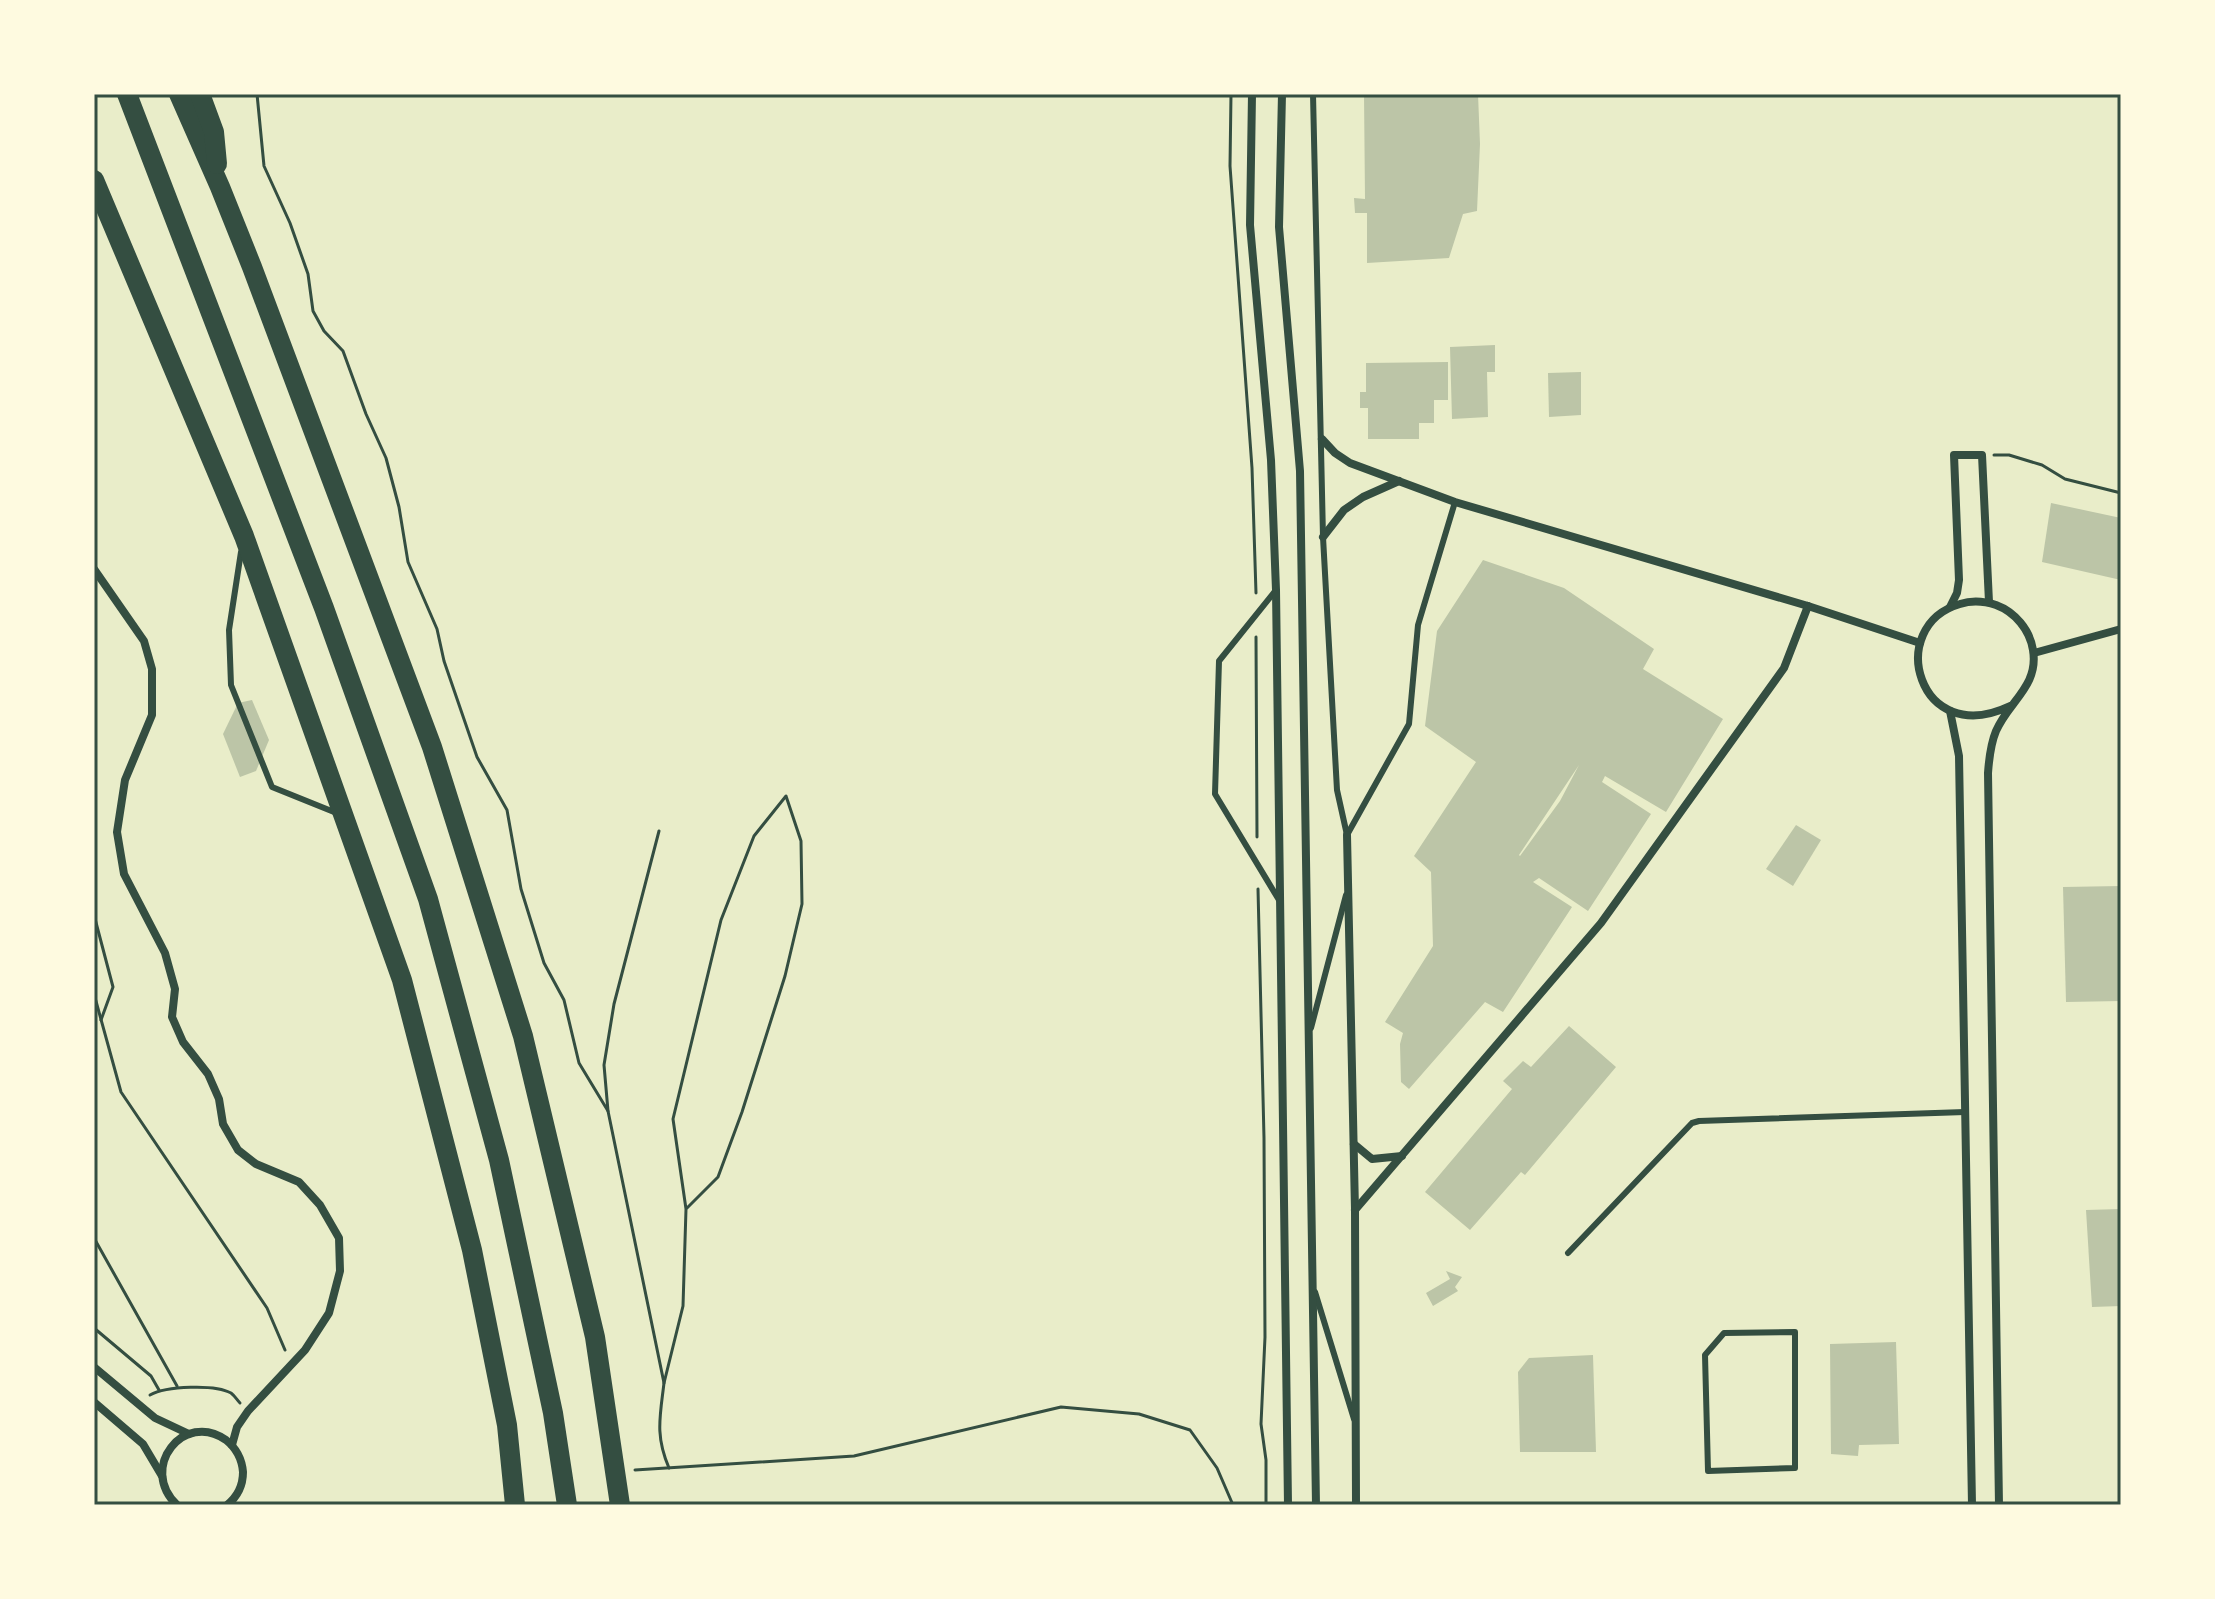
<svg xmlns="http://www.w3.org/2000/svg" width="2215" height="1599" font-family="Arial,sans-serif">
  <rect width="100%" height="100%" fill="#e9edc9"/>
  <!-- building -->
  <g fill="#bcc5a7" fill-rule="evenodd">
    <polygon points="1364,94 1478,94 1480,144 1477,211 1463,214 1449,258 1367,263 1367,213 1355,213 1354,198 1365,199"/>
    <polygon points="1495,345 1495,372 1487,372 1488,417 1452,419 1450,347"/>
    <polygon points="1448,362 1448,400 1434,400 1434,423 1419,423 1419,439 1368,439 1368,408 1360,408 1360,392 1366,392 1366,363"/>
    <polygon points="1581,372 1581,415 1549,417 1548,373"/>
    <polygon points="2051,503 2121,518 2121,580 2042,562"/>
    <path d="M 1483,560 L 1564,588 L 1654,649 L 1643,669 L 1723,719 L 1666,812 L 1605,776 L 1602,782 L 1651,814 L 1588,911 L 1539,878 L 1533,882 L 1572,907 L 1503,1012 L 1485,1002 L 1409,1089 L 1401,1082 L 1400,1044 L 1403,1033 L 1385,1022 L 1433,946 L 1431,872 L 1414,856 L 1476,762 L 1425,726 L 1437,631 ZM 1579,765 L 1560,801 L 1520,856 L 1519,855 Z"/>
    <polygon points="252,700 269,740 256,771 240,777 223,734 238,703"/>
    <polygon points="1796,825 1821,840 1793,886 1766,869"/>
    <polygon points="2121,886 2121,1001 2066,1002 2063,887"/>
    <polygon points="1569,1026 1616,1067 1525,1175 1521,1172 1470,1230 1425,1192 1512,1089 1503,1081 1523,1061 1531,1067"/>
    <polygon points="2121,1209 2121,1306 2092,1307 2086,1210"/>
    <polygon points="1446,1271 1462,1277 1455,1287 1458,1291 1433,1306 1426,1293 1450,1279"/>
    <polygon points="1896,1342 1899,1444 1859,1445 1858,1456 1831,1454 1830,1344"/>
    <polygon points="1593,1355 1596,1452 1520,1452 1518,1372 1529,1358"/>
  </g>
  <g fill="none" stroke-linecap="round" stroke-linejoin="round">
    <!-- path -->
    <g stroke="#344e41" stroke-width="3">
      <polyline points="257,94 264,166 290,223 308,274 313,311 324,331 343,351 366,414 386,458 399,507 408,562 437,629 444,661 477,757 507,810 521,889 544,963 564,1000 579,1063 608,1111"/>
      <polyline points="1231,94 1230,166 1252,468 1256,593"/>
      <polyline points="1994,455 2009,455 2042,465 2065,479 2121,493"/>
      <polyline points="1256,637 1257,837"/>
      <path d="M 659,831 L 614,1004 L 604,1065 L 608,1111 L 664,1383 C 660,1417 655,1435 669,1468"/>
      <polyline points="1258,889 1264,1138 1265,1337 1261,1424 1266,1460 1266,1505"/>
      <polyline points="94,915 113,987 101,1020"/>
      <polyline points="94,994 121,1092 267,1308 285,1350"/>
      <polyline points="94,1238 177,1386"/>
      <polyline points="94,1328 151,1376 159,1390"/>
      <polyline points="664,1383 683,1306 686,1209 673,1119 721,920 754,836 786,796 801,841 802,904 785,976 742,1112 718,1177 686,1209"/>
      <path d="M 150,1395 C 166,1386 215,1384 231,1393 C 235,1396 237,1400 240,1403"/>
      <polyline points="635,1470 854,1456 1061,1407 1139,1414 1190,1430 1217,1468 1233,1505"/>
    </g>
    <!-- service -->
    <g stroke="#344e41" stroke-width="6">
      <polyline points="1313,94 1323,537 1337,790 1347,835"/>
      <polyline points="241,552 229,630 231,685 272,787 339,814"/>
      <polyline points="1276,590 1219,661 1215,794 1279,900"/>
      <polyline points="1347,835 1409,724 1418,625 1455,502"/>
      <polyline points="1311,1028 1346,895"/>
      <polyline points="1568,1253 1692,1123 1699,1121 1965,1112"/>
      <polyline points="1315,1292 1354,1419"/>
      <polygon points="1795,1332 1795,1468 1708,1471 1705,1355 1724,1333"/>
    </g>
    <!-- minor -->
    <g stroke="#344e41" stroke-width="8">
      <polyline points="1252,94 1250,225 1271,460 1276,590 1288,1505"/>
      <polyline points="1282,94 1279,227 1300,471 1316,1505"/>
      <polyline points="1322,439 1335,453 1350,463 1455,502 1808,606 1920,643"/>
      <polyline points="1323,537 1344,510 1363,497 1399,481"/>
      <polyline points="94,569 144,641 152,669 152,715 125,780 117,832 124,874 165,953 175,989 172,1017 183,1042 208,1074 219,1099 223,1124 238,1150 256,1164 299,1182 320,1205 339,1238 340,1271 329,1313 305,1350 248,1411 237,1427 232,1445"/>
      <polyline points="1950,607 1957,593 1959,580 1954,455 1982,455 1989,602"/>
      <polyline points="2034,653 2121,629"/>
      <polyline points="1950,711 1959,756 1972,1505"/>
      <polyline points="1347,835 1355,1210 1356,1505"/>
      <polyline points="1354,1144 1372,1159 1402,1156"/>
      <polyline points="1355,1210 1601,923 1784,668 1808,606"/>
      <polyline points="94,1367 155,1418 189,1434"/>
      <polyline points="94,1402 143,1444 162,1476"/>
      <path d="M 177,1505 C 138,1468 184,1410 226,1440 C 236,1448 242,1460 243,1472 C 243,1486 237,1497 227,1505"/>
      <path d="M 1999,1505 L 1988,773 C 1989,759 1991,743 1996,731 C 2009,701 2039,686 2033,650 C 2030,630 2015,612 1996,605 C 1984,601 1972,600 1960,604 C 1884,626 1918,750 2010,706"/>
    </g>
    <!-- motorway -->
    <g stroke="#344e41" stroke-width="20">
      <polyline points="127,94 324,608 428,899 499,1160 553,1413 567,1505"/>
      <polyline points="179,94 220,187 252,267 432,747 523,1036 595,1337 620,1505"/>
      <polyline points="200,94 214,132 217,164"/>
      <polyline points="94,180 244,536 402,980 472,1250 507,1425 515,1505"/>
    </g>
  </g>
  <!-- border -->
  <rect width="2215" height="1599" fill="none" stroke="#fefae0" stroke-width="192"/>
  <rect x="96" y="96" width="2023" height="1407" fill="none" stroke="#344e41" stroke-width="3"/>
</svg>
